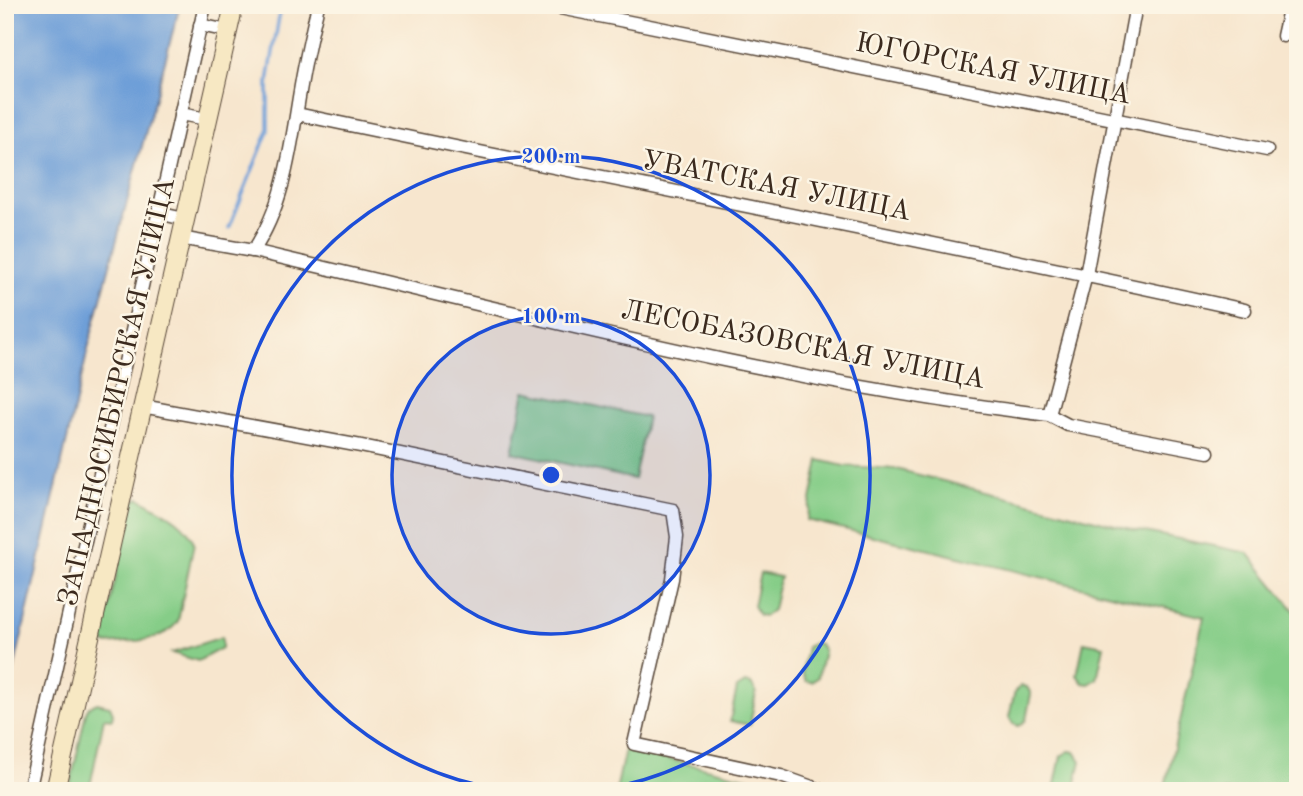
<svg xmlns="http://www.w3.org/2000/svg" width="1303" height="796" font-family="'Old Standard TT',serif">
  <rect width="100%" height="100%" fill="#fcf5e5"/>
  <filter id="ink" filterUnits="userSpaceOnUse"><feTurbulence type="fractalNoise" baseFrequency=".0143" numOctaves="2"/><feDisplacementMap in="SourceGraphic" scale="14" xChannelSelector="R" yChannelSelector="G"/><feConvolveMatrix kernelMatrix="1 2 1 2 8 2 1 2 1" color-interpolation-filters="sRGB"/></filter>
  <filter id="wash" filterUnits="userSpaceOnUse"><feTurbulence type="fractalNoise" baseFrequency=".00686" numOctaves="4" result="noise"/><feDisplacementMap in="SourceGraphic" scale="28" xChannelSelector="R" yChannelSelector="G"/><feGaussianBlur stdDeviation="1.57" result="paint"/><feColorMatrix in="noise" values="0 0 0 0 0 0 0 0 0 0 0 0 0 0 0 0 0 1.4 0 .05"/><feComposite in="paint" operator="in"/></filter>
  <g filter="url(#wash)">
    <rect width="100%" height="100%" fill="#f7e6ce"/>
    <!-- green -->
    <g fill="#86cd88" stroke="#607c53" stroke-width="2">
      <polygon points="525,391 647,417 634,479 512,452"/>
      <polygon points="819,460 844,466 896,469 1135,530 1248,553 1298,615 1298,791 1164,791 1204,617 807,520"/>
      <path d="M 139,498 C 159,510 186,520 194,543 L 178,621 C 164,643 129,641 105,644 L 102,638 L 133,501 Z"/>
      <polygon points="760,573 780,577 773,610 765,616 759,615 753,606"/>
      <polygon points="222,637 222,648 198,661 172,653"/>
      <polygon points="1084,642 1104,646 1097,679 1089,684 1083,683 1077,675"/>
      <polygon points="814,643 820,644 824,651 818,677 812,682 806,681 802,673 807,647"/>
      <polygon points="745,683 751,684 756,692 750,725 730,721 737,688"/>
      <polygon points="1021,686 1027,687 1031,694 1026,720 1019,726 1013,724 1009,717 1015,691"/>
      <polygon points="97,703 110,706 113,713 112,719 104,718 89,791 69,791 86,712 89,707"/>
      <polygon points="625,749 804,791 616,791"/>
      <polygon points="1069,751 1075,752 1081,761 1074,791 1054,789 1061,756"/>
    </g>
    <!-- water -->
    <polygon fill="#6e9fd8" stroke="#54647b" stroke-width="2" points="5,5 180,5 92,332 8,695 5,697"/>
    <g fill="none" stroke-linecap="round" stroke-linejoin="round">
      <!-- stream -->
      <polyline stroke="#6e9fd8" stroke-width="3.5" points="229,228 268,131 268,82 281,5"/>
    </g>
  </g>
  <g filter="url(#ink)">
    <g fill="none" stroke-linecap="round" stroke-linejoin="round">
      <!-- street casing -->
      <g stroke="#574638" stroke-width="15">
        <g id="street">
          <polyline points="545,5 1267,150"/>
          <polyline points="200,25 228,31"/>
          <polyline points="1283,36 1290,5"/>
          <polyline points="180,114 207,119"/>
          <path d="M 297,114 C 613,181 930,240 1245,310"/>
          <polyline points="158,213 184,219"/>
          <path d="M 180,238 L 253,251 C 516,312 780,383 1049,415 L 1068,425 L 1208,452"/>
          <path d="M 253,251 C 289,198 292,130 304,69 C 308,48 313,26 318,5"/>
          <polyline points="142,406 361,446 673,510 677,537 672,579 634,744 781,776 823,791"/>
          <polyline points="1049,415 1086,275 1136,5"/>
          <polyline points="29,791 205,5"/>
        </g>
      </g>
      <!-- secondary casing -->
      <g stroke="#574638" stroke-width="20">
        <polyline id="secondary" points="55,791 234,5"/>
      </g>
      <!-- street -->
      <use href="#street" stroke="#fff" stroke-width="12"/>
      <!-- secondary -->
      <use href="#secondary" stroke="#f7e8c3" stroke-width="18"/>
    </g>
  </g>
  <!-- distance rings -->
  <circle cx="551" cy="475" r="159" fill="#1d4ed8" fill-opacity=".12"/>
  <g fill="none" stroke="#1d4ed8" stroke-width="3.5">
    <circle cx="551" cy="475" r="159"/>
    <path d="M504 790A319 319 0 1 1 598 790"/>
  </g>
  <g text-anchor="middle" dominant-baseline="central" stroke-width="5" stroke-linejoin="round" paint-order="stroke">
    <!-- street labels -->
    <g font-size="28" fill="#3b2a1e" stroke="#fcf5e5">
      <text transform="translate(993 70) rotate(11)">ЮГОРСКАЯ УЛИЦА</text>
      <text transform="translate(776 187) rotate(11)">УВАТСКАЯ УЛИЦА</text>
      <text transform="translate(803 346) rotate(11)">ЛЕСОБАЗОВСКАЯ УЛИЦА</text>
      <text transform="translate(118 392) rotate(-77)">ЗАПАДНОСИБИРСКАЯ УЛИЦА</text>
    </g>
  </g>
  <circle cx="551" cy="475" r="10" fill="#1d4ed8" stroke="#fcf5e5" stroke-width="3.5"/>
  <g font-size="21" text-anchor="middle" font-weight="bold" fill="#1d4ed8" stroke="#fcf5e5" stroke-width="5" stroke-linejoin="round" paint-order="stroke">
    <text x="551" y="163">200 m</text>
    <text x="551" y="323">100 m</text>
  </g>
  <!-- margin -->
  <rect width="1303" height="796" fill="none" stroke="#fcf5e5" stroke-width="28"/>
</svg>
